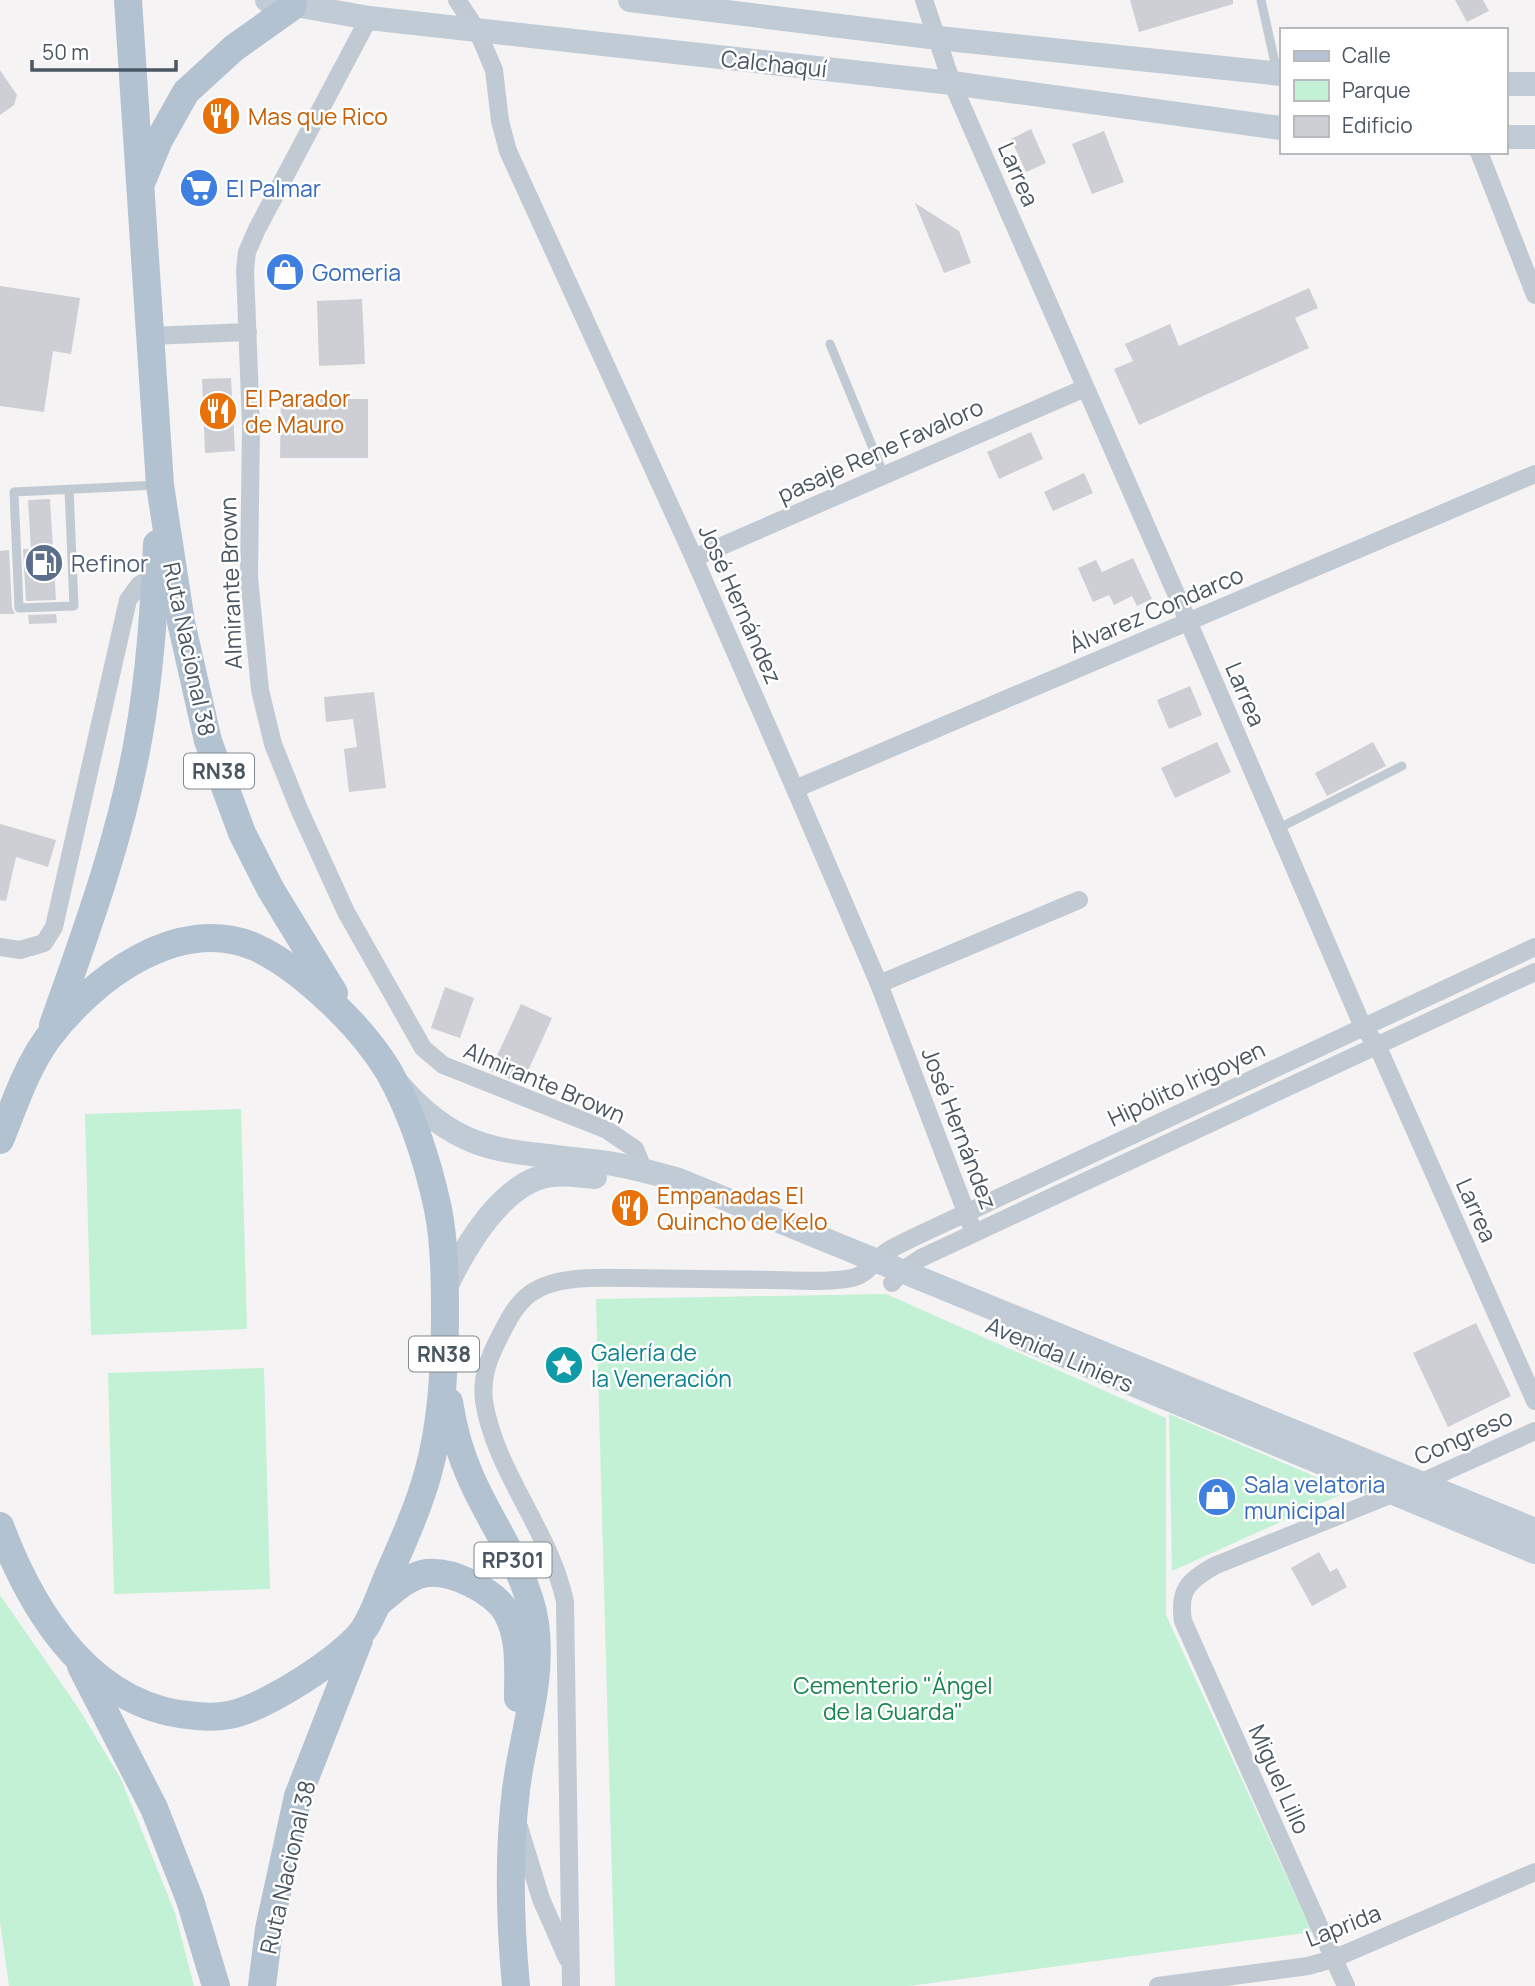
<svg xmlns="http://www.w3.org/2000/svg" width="1535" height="1986" font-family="Manrope,sans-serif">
  <rect width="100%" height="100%" fill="#f5f3f3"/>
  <!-- green -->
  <g fill="#c3f1d5">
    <polygon points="241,1109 247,1329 91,1335 85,1114"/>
    <polygon points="886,1294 1166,1418 1166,1615 1312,1932 909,1986 615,1986 596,1299"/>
    <polygon points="264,1368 270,1589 114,1594 108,1373"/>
    <polygon points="1169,1414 1349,1491 1172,1571"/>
    <polygon points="0,1595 79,1709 121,1779 175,1913 194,1986 9,1986 0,1922"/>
  </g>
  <!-- building -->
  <g fill="#cdcfd5">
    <polygon points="1130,0 1233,0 1233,4 1139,32"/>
    <polygon points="1455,0 1483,0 1489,11 1467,22"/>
    <polygon points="0,70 17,95 14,105 0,115"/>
    <polygon points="1031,129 1046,163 1026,172 1011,139"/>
    <polygon points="1104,131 1124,182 1092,194 1072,144"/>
    <polygon points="915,203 959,231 971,263 944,273"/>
    <polygon points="0,286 80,298 71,354 53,351 44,412 0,406"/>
    <polygon points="1309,288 1318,308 1295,318 1309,348 1139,425 1114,369 1133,361 1125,344 1170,324 1179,346"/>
    <polygon points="362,299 365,364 319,366 317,301"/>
    <polygon points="231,378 235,451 205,453 202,379"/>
    <polygon points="281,399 368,399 368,458 280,458"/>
    <polygon points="1031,432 1043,459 999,479 987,452"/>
    <polygon points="1084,473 1093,493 1053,511 1044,492"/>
    <polygon points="50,499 56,600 26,601 23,549 31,549 28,500"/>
    <polygon points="9,550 12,608 15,614 0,614 0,551"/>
    <polygon points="1133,558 1152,599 1137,606 1132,596 1114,605 1109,595 1093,602 1078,568 1096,560 1102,572"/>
    <polygon points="56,614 57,623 29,624 28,615"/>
    <polygon points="1190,686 1202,715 1169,729 1157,700"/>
    <polygon points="374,692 386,788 349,792 344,749 357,747 353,719 326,722 324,697"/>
    <polygon points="1217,742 1231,772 1175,798 1161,768"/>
    <polygon points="1373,742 1386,766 1327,796 1315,773"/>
    <polygon points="0,824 56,840 48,867 16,857 6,901 0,900"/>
    <polygon points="445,987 474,998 460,1038 431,1028"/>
    <polygon points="521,1004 552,1018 522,1084 490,1071"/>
    <polygon points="1476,1323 1511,1396 1448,1427 1413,1353"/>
    <polygon points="1319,1552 1330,1572 1337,1568 1347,1587 1312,1606 1291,1568"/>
  </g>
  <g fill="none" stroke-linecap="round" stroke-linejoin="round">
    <!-- lane -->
    <g stroke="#c1cad2" stroke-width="9">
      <polyline points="1261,0 1277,72"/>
      <polyline points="830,344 884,475"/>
      <polyline points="69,489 74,606 19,608 14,492 158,485"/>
      <polyline points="1277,829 1402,766"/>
    </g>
    <!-- street -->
    <g stroke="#c1cad2" stroke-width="18">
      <polyline points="457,0 477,30 494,70 500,121 508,151 694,558 795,789 879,984 974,1233"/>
      <polyline points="924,0 952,83 1188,621 1363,1027 1377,1045 1535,1401"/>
      <polyline points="369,18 257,229 247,252 245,270 251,426 249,577 260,690 273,744 299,809 346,912 423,1048 443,1065 607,1130 635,1149 644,1171"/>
      <polyline points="1479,152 1535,295"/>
      <polyline points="150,336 248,332"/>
      <polyline points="694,558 1085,388"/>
      <polyline points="795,789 1535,474"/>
      <polyline points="0,947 20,950 44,943 54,927 128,600 139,585 156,575"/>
      <polyline points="879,984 1079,900"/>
      <polyline points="892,1283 902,1271 921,1258 1535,972"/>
      <polyline points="519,1827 541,1899 567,1958"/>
      <path d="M 571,1986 L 565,1602 C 550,1530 495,1472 484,1401 C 481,1377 489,1357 500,1336 C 508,1320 516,1304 531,1293 C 557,1275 599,1278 629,1278 C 677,1279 725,1279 773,1280 C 796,1280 829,1283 852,1278 C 869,1274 874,1259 889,1250 C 909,1239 930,1230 951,1220 L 1535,947"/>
      <polyline points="1158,1986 1308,1966 1333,1959 1535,1872"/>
      <path d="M 1346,1986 L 1183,1621 C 1178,1589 1189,1581 1214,1566 L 1422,1482 L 1535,1431"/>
    </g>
    <!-- secondary -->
    <g stroke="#c1cbd6" stroke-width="24">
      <polyline points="267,0 369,18 952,83 1281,128"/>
      <polyline points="630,0 938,38 1281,74"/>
      <polyline points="1505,84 1535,84"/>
      <polyline points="1505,137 1535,137"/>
      <path d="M 400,1086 C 463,1159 513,1150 600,1162 C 627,1165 653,1173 679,1180 L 1535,1530"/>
      <path d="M 446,1287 C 465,1247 503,1181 551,1175 C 565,1173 581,1176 595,1177"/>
      <polyline points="1024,1339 1535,1552"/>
    </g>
    <!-- primary -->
    <g stroke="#b3c2d1" stroke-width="28">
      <polyline points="128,0 160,485 181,622 208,741 242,833 271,890 334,993"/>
      <polyline points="142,181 159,140 186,92 234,48 293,6"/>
      <path d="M 53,1025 C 86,932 121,837 138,740 C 150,675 154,609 157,544"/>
      <path d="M 0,1140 C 14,1106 26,1068 48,1038 C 92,979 178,914 255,947 C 284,960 310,982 333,1004 C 354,1024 374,1047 389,1072 C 412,1113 428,1163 438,1209 C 445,1245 445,1284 445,1321 C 444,1373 442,1423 428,1473 C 418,1509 402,1544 387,1578 C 380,1595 374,1614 364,1629 C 344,1658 263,1709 229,1715 C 219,1717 207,1717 197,1716 C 93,1710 33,1614 0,1526"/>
      <path d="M 449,1402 C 453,1428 460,1454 471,1478 C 492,1526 527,1571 535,1623 C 543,1683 523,1732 516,1790 C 508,1855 510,1922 516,1986"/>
      <path d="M 377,1604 C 390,1593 404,1579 422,1574 C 448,1568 494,1590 507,1613 C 521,1638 518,1671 518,1698"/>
      <polyline points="81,1666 154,1808 190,1900 216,1986"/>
      <polyline points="262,1986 269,1929 298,1796 359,1640"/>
    </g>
  </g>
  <!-- icons -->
  <defs>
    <g id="restaurant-disc" transform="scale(2.0125)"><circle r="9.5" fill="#e8710a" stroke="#fff"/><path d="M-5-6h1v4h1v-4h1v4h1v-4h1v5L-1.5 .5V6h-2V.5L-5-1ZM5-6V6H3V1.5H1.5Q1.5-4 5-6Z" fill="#fff"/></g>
    <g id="supermarket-disc" transform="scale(2.0125)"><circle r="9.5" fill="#3f7fe0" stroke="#fff"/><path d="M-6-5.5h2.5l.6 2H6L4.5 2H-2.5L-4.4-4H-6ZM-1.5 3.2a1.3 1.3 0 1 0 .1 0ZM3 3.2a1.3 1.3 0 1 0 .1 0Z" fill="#fff"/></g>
    <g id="shop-disc" transform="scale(2.0125)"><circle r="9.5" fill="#3f7fe0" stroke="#fff"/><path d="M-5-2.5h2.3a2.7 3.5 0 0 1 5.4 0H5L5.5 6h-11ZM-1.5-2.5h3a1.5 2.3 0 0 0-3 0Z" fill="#fff"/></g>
    <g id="fuel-disc" transform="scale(2.0125)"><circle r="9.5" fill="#5c6f8a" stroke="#fff"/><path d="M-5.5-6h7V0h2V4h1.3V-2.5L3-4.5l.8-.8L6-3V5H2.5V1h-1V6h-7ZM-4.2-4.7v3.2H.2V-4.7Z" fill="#fff"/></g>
    <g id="sight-disc" transform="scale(2.0125)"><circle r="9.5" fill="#0f9aa8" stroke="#fff"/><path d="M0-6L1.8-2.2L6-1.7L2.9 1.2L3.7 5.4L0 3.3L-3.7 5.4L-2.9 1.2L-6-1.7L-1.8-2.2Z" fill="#fff"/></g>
  </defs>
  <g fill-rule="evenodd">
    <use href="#restaurant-disc" x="221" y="116"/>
    <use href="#supermarket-disc" x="199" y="188"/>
    <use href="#shop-disc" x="285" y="272"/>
    <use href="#restaurant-disc" x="218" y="411"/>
    <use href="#fuel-disc" x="44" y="563"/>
    <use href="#restaurant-disc" x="630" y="1208"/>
    <use href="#sight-disc" x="564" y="1365"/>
    <use href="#shop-disc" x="1217" y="1497"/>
  </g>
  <g text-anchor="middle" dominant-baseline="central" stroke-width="5" stroke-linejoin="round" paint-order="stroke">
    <!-- shield labels -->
    <g fill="#fff" stroke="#808990" stroke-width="2">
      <rect x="184" y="753.5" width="70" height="35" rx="5"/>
      <rect x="409" y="1336.5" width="70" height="35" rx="5"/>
      <rect x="474.5" y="1542.5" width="77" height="35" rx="5"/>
    </g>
    <g font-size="21" font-weight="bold" fill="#4a5661">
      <text x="219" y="771">RN38</text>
      <text x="444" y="1354">RN38</text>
      <text x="513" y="1560">RP301</text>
    </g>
    <!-- street labels -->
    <g font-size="23" fill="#4a5661" stroke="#fff">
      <text transform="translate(774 63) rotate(6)">Calchaquí</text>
      <text transform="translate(1019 174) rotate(66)">Larrea</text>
      <text transform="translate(880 450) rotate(-24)">pasaje Rene Favaloro</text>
      <text transform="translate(230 583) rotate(-92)">Almirante Brown</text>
      <text transform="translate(741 604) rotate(66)">José Hernández</text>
      <text transform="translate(1156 609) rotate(-23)">Álvarez Condarco</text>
      <text transform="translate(190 649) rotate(78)">Ruta Nacional 38</text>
      <text transform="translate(1246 694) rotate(67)">Larrea</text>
      <text transform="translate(545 1082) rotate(23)">Almirante Brown</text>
      <text transform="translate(1186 1083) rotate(-25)">Hipólito Irigoyen</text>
      <text transform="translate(960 1128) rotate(69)">José Hernández</text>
      <text transform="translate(1477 1210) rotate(66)">Larrea</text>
      <text transform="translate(1060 1354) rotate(23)">Avenida Liniers</text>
      <text transform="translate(1463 1436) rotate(-24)">Congreso</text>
      <text transform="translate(1280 1779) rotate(66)">Miguel Lillo</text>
      <text transform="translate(287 1867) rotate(-77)">Ruta Nacional 38</text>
      <text transform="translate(1343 1925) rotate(-21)">Laprida</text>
    </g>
    <!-- food labels -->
    <g font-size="23" fill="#c56008" stroke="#fff" text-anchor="start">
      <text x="248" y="116">Mas que Rico</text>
      <text x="245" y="398">El Parador<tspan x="245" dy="26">de Mauro</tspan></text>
      <text x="657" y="1195">Empanadas El<tspan x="657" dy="26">Quincho de Kelo</tspan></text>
    </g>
    <!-- shop labels -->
    <g font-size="23" fill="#366cbe" stroke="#fff" text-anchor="start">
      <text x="226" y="188">El Palmar</text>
      <text x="312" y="272">Gomeria</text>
      <text x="1244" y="1484">Sala velatoria<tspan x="1244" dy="26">municipal</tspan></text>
    </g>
    <!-- service labels -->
    <g font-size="23" fill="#4e5e75" stroke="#fff" text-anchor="start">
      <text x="71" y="563">Refinor</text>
    </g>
    <!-- culture labels -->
    <g font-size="23" fill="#0d838f" stroke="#fff" text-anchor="start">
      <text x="591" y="1352">Galería de<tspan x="591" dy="26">la Veneración</tspan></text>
    </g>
    <!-- park labels -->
    <g font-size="23" fill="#17864f" stroke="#fff">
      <text x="893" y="1685">Cementerio "Ángel<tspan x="893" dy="26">de la Guarda"</tspan></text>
    </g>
  </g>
  <!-- legend -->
  <rect x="1280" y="28" width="228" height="126" fill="#ffffff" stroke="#b7bbc0" stroke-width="2"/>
  <rect x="1294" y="51" width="35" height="10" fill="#b3c2d1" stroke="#b7bbc0" stroke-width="2"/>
  <text x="1342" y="63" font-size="21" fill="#4a5661">Calle</text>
  <rect x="1294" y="80" width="35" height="21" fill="#c3f1d5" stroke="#b7bbc0" stroke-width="2"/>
  <text x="1342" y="98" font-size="21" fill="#4a5661">Parque</text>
  <rect x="1294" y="116" width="35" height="21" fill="#cdcfd5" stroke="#b7bbc0" stroke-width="2"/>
  <text x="1342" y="133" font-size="21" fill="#4a5661">Edificio</text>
  <!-- scale -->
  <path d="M32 60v10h144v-10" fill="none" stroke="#4a5661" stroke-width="3.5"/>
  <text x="42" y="60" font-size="21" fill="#4a5661" stroke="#ffffff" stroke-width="5" paint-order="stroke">50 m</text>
</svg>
